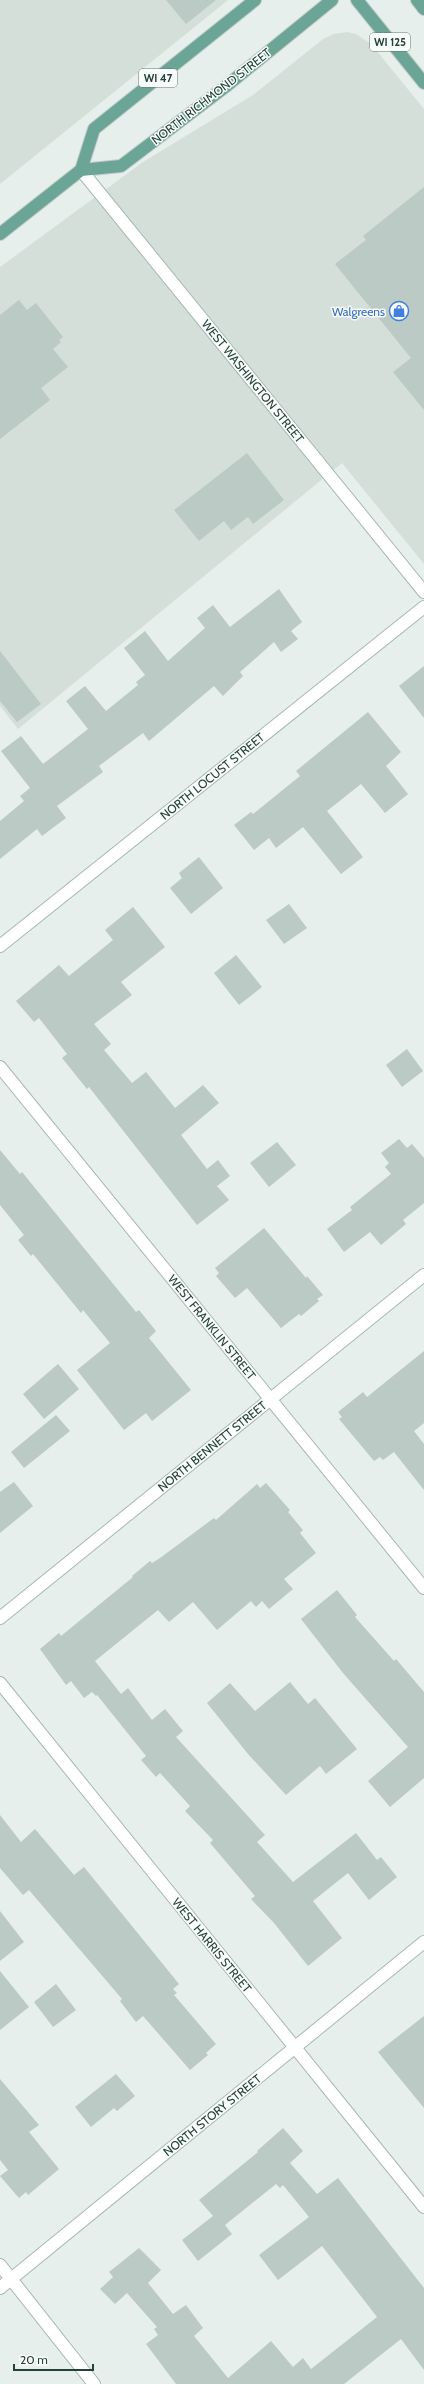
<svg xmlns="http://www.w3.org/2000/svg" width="424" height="2384" font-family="Cabin,sans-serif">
  <rect width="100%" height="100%" fill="#e6efeb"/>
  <!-- built -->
  <g fill="#d4dfda">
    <polygon points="0,0 228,0 0,184"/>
    <polygon points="347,32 356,34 371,44 424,109 424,564 342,463 18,729 0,706 0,267 143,162 253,95 323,39 334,34"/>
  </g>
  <!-- building -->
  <g fill="#bbcac4">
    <polygon points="166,0 216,0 186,24"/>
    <polygon points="424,187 424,410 393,372 411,358 335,264 366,240 363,236"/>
    <polygon points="19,300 27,310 36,303 63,337 59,340 61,342 53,349 68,367 41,388 50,400 0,439 0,315"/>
    <polygon points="247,453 284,500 253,524 248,517 231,530 224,521 199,541 174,510"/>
    <polygon points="279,589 302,622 291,631 298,639 281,652 274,642 240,672 243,676 223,696 214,686 149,741 143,733 99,766 103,772 57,806 66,818 42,836 37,829 0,859 0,821 24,801 20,796 30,788 1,751 21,736 43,764 88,729 66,701 85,686 106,711 138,685 136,682 145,675 124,648 145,631 168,661 205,628 197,618 213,605 230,627"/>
    <polygon points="0,651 41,704 17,722 0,701"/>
    <polygon points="424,666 424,718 399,686"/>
    <polygon points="368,712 401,752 386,766 408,794 385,813 361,784 327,811 363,857 341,874 303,827 276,848 269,838 254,850 234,825 251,812 253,814 300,776 296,771"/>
    <polygon points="199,857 223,888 191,914 170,888 182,878 179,873"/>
    <polygon points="289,904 307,928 284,944 266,920"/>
    <polygon points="133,907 165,947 121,982 132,995 94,1024 111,1044 104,1050 132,1083 146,1072 175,1108 203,1085 219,1103 181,1135 207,1169 218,1160 230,1176 217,1186 229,1200 197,1225 89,1087 87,1089 62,1058 67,1054 39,1018 34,1022 16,1001 59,965 69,976 113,940 105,930"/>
    <polygon points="236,955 262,987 239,1005 214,973"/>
    <polygon points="407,1049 423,1071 402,1087 386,1065"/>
    <polygon points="399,1139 407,1148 412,1144 424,1158 424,1203 403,1220 406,1224 381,1245 370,1232 344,1252 327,1229 352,1210 350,1207 391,1174 385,1167 389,1163 381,1153"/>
    <polygon points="277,1142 296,1165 269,1187 250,1163"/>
    <polygon points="0,1150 20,1174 22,1172 136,1312 139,1310 156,1331 149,1338 191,1390 152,1421 146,1413 124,1430 77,1370 110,1343 83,1310 81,1313 33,1254 31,1256 18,1240 24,1235 0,1205"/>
    <polygon points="264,1228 306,1278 307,1276 323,1295 317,1299 319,1301 301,1316 299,1314 281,1328 247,1288 235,1298 216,1276 219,1273 215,1268"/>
    <polygon points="424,1351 424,1423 414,1431 424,1444 424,1490 394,1452 383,1460 380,1457 374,1461 339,1419 342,1417 338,1412 363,1392 367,1397"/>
    <polygon points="58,1364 79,1389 44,1419 23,1394"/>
    <polygon points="56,1415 70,1431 24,1468 11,1452"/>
    <polygon points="14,1482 33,1506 0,1533 0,1492"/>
    <polygon points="266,1483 290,1510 288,1512 303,1530 300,1533 316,1553 284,1579 293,1589 269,1609 262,1601 256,1607 251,1601 217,1630 193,1602 169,1622 158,1610 95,1661 121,1694 128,1688 152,1720 165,1709 183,1731 176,1737 265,1835 257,1842 293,1882 356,1833 377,1860 381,1857 397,1877 369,1900 348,1873 313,1901 342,1938 308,1966 274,1923 251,1899 255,1896 210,1843 213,1840 185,1811 190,1806 160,1773 156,1777 141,1760 146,1756 97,1695 96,1696 92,1692 84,1698 71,1681 66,1685 40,1649 59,1633 61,1636 133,1577 132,1576 150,1561 152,1563 160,1558 214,1518 216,1520 257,1484 260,1488"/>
    <polygon points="337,1590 357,1615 355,1617 394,1661 396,1659 424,1692 424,1778 390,1807 368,1781 408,1747 343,1673 301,1619"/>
    <polygon points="290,1682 308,1704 315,1698 357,1749 326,1774 320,1766 286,1795 248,1754 207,1703 230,1683 255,1711"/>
    <polygon points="0,1815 21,1842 35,1829 74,1875 84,1867 179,1984 173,1989 177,1993 174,1995 216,2044 206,2053 208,2055 190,2070 143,2016 136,2022 120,2001 122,1999 29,1890 23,1895 0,1868"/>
    <polygon points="0,1911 24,1942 0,1961"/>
    <polygon points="0,1971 29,2007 0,2030"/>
    <polygon points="56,1984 76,2010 53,2027 34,2002"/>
    <polygon points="424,2016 424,2108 378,2052"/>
    <polygon points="116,2074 135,2096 117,2111 114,2108 91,2127 75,2107"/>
    <polygon points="0,2079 39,2125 29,2132 59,2169 28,2195 26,2192 19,2198 0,2176 8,2170 0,2160"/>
    <polygon points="283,2128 303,2151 290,2163 317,2194 338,2178 424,2288 424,2370 401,2339 344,2384 176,2384 146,2344 158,2335 154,2329 157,2327 127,2293 115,2304 100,2289 113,2277 109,2272 139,2248 161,2270 148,2283 173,2314 186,2305 203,2328 194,2336 228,2378 271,2341 293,2367 303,2358 311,2369 377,2317 322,2246 278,2280 259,2255 309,2217 283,2185 280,2188 276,2184 225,2225 232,2234 198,2261 182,2240 213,2216 199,2200 258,2152 257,2151"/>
  </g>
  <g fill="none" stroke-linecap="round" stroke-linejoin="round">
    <!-- minor casing -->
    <g stroke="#a8b8b2" stroke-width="14">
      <g id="minor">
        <polyline points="81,170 424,592"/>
        <polyline points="0,946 424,607"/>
        <polyline points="0,1067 424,1588"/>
        <polyline points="0,1618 424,1275"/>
        <polyline points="0,1683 424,2207"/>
        <polyline points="0,2265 94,2384"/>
        <polyline points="0,2288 424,1942"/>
      </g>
    </g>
    <!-- major casing -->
    <g stroke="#c2cac8" stroke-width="14">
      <g id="major">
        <polyline points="357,0 424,83"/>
        <polyline points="417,0 424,9"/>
        <polyline points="81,170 94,129 255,0"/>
        <polyline points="0,234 81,170 121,166 225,87 332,0"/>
      </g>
    </g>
    <!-- minor -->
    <use href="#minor" stroke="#fff" stroke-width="12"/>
    <!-- major -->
    <use href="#major" stroke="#6aa596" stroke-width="12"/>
  </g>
  <!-- icons -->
  <defs>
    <g id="shop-ring" transform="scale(1)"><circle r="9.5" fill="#f7fbf9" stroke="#3f7fe0" stroke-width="1.5"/><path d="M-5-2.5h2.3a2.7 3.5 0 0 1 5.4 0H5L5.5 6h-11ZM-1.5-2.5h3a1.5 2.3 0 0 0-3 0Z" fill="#3f7fe0"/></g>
  </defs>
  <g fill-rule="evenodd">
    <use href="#shop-ring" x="399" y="311"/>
  </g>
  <g text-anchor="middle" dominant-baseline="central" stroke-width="3" stroke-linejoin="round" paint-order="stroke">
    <!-- shield labels -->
    <g fill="#f7fbf9" stroke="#637a73" stroke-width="1">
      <rect x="370" y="33" width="40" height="18" rx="3"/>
      <rect x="139" y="69" width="38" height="18" rx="3"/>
    </g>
    <g font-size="11" font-weight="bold" fill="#24423a">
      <text x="390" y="42">WI 125</text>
      <text x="158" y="78">WI 47</text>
    </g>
    <!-- street labels -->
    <g font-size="12" fill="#24423a" stroke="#f7fbf9">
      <text transform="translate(211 96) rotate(-38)">NORTH RICHMOND STREET</text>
      <text transform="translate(253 381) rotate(51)">WEST WASHINGTON STREET</text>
      <text transform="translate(212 776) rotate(-39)">NORTH LOCUST STREET</text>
      <text transform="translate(212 1327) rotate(51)">WEST FRANKLIN STREET</text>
      <text transform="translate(212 1446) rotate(-39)">NORTH BENNETT STREET</text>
      <text transform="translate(212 1945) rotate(51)">WEST HARRIS STREET</text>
      <text transform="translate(212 2115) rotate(-39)">NORTH STORY STREET</text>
    </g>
    <!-- shop labels -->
    <g font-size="12" fill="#366cbe" stroke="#f7fbf9" text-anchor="end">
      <text x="385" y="311">Walgreens</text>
    </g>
  </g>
  <!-- scale -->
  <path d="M14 2364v6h79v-6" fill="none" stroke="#24423a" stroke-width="2"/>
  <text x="20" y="2364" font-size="12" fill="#24423a" stroke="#f7fbf9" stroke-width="3" paint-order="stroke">20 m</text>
</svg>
